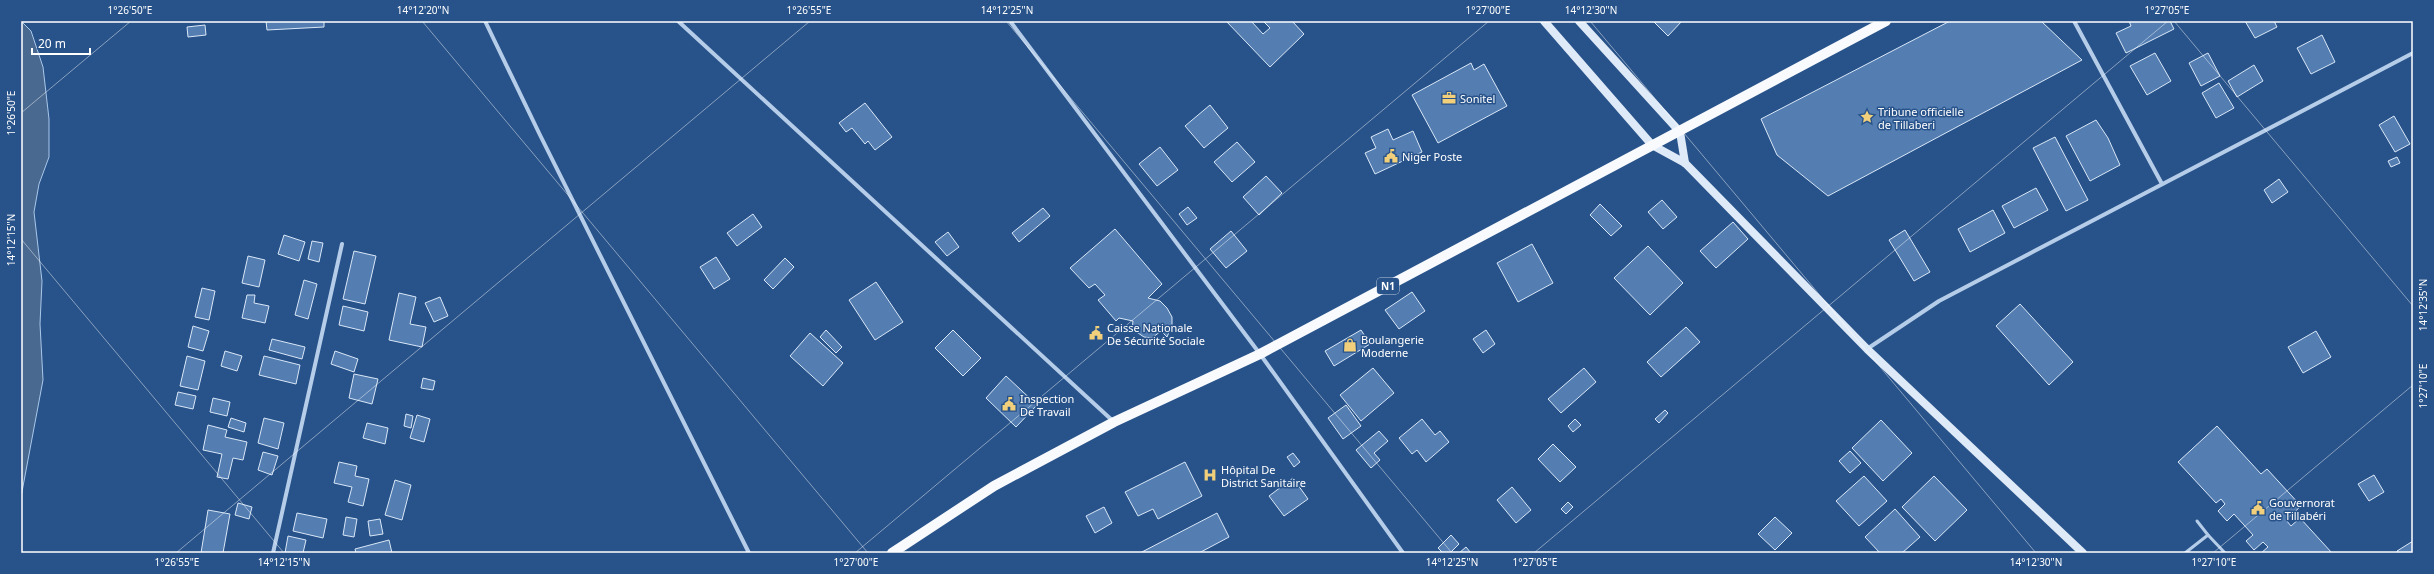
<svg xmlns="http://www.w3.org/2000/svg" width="2434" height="574" font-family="'Noto Sans',sans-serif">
  <rect width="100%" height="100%" fill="#28538a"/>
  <!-- water -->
  <polygon fill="#4a6990" stroke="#aac8ea" points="21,21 31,31 43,67 49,119 49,157 39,184 34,212 42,281 40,324 43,380 21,497"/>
  <!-- building -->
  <g fill="#547eb2" stroke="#d9e7f7">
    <polygon points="266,21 324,21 324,27 267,30"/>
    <polygon points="1226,21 1251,21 1263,34 1270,28 1263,21 1292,21 1304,34 1270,67"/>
    <polygon points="1653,21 1682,21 1668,36"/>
    <polygon points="1950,21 2041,21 2082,60 1828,196 1777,155 1761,119"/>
    <polygon points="2129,21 2170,21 2174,29 2126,53 2116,33 2131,26"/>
    <polygon points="2245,21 2274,21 2277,27 2255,38"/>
    <polygon points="205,25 206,35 188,37 187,27"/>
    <polygon points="2322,35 2335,62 2311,74 2297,48"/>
    <polygon points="2155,53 2171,81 2147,95 2130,66"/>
    <polygon points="2208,53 2220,76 2201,86 2189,63"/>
    <polygon points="1471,63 1474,70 1484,64 1507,106 1438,143 1412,95"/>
    <polygon points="2254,65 2263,81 2237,97 2228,81"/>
    <polygon points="2219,83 2234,108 2216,118 2202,93"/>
    <polygon points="865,103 892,137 875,150 868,141 865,144 852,128 846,132 839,123"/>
    <polygon points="1210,105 1228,128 1204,148 1185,126"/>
    <polygon points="2394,116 2410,144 2395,152 2379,125"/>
    <polygon points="2096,120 2108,138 2120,165 2090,181 2066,136"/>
    <polygon points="1388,129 1393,140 1413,131 1422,152 1375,174 1365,153 1376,148 1371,137"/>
    <polygon points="2055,137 2088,200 2066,211 2033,148"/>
    <polygon points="1237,142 1255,162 1232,182 1214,162"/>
    <polygon points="1160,147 1178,170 1157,186 1139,164"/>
    <polygon points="2397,157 2400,163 2391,167 2388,161"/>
    <polygon points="1266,176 1282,193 1259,215 1243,197"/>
    <polygon points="2279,179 2288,192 2272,203 2264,190"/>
    <polygon points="2036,188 2048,210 2014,228 2002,206"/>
    <polygon points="1662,200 1677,217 1663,229 1648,212"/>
    <polygon points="1600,204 1622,226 1611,236 1590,215"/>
    <polygon points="1188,207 1197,218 1187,225 1179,214"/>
    <polygon points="1043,208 1050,216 1019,242 1012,233"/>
    <polygon points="1993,210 2005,233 1970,252 1958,229"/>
    <polygon points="753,214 762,227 737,246 727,233"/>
    <polygon points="1733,222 1748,239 1716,268 1700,251"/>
    <polygon points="1115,229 1162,284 1148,298 1160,301 1167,308 1172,317 1172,325 1167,337 1161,331 1152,338 1144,337 1132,329 1133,321 1119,318 1116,321 1098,300 1105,295 1095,284 1089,288 1070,268"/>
    <polygon points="1905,230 1930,272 1914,281 1889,240"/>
    <polygon points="1231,231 1247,251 1226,268 1210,249"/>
    <polygon points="948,232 959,247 947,256 935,242"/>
    <polygon points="284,235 305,242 299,261 278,254"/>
    <polygon points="312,241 323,243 319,262 308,259"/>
    <polygon points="1532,244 1553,283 1518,302 1497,263"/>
    <polygon points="1648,246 1683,283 1650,315 1614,278"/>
    <polygon points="354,251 376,256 365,304 343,299"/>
    <polygon points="248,256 265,260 259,287 242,283"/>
    <polygon points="716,257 730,279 714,289 700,267"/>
    <polygon points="785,258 794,267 773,289 764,280"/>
    <polygon points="304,280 317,284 308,319 295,315"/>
    <polygon points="876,282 903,322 875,340 849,300"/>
    <polygon points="202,288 215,291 209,320 195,317"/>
    <polygon points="1412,292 1425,311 1399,329 1385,310"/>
    <polygon points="399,293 416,297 410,324 426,327 422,347 389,340"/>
    <polygon points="247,295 255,295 254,303 269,306 265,323 242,318"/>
    <polygon points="440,297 448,316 434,322 425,303"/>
    <polygon points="2020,304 2073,362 2049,385 1996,326"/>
    <polygon points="343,306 368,312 364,331 339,325"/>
    <polygon points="193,326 209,331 203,351 188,347"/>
    <polygon points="1686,327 1700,342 1661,377 1647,362"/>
    <polygon points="826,330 842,347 836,353 820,337"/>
    <polygon points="953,330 981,358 963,376 935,348"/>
    <polygon points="1361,330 1370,344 1334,366 1325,351"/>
    <polygon points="1486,330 1495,344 1483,353 1473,339"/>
    <polygon points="2316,331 2331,357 2303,373 2288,347"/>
    <polygon points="810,333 843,363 823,386 790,356"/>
    <polygon points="272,339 305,347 302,359 269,350"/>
    <polygon points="225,351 242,356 237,371 221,366"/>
    <polygon points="335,351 358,359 354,372 331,364"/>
    <polygon points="187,356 205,361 198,390 180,386"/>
    <polygon points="264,356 300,365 296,384 259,375"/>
    <polygon points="1373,368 1394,393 1361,421 1340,395"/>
    <polygon points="1584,368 1596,382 1561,413 1548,399"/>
    <polygon points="354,374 378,379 372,404 349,398"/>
    <polygon points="1006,376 1037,405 1016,427 986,398"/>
    <polygon points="423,378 435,381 433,390 421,388"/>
    <polygon points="178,392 196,396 193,409 175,405"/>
    <polygon points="213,398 230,402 227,416 210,412"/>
    <polygon points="1346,405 1361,426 1343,439 1328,418"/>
    <polygon points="1665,410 1668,413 1659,423 1655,419"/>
    <polygon points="406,414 413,416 411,428 404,426"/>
    <polygon points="417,415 430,419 424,442 410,438"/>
    <polygon points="231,418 246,423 244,432 228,427"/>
    <polygon points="264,418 284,423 278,449 258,443"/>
    <polygon points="1422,419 1435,435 1440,431 1449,442 1426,462 1417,450 1412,454 1399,438"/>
    <polygon points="1575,419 1581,425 1573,432 1568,426"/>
    <polygon points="1881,420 1912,453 1883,481 1852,448"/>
    <polygon points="367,423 388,428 385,444 363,438"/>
    <polygon points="208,425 227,430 225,437 247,442 243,460 233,458 228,479 217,477 222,454 203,450"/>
    <polygon points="2217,426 2261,474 2267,469 2301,506 2286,520 2291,526 2300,518 2332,553 2261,553 2268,547 2263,542 2254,550 2246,541 2253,535 2234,514 2227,521 2218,511 2225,504 2221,499 2216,503 2178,462"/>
    <polygon points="1379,431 1388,441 1374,453 1380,460 1371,468 1356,450"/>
    <polygon points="1553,444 1576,467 1560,482 1538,459"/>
    <polygon points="1850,451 1861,463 1850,473 1839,461"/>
    <polygon points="263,452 278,456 272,475 258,470"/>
    <polygon points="1293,453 1300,462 1294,467 1287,457"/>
    <polygon points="339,462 357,466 355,476 369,479 363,506 348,502 352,487 334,483"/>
    <polygon points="1185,462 1202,496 1158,519 1153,509 1138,516 1125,492"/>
    <polygon points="2374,475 2384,492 2369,501 2358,484"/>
    <polygon points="1864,476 1887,501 1859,526 1836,501"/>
    <polygon points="1934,476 1967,510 1935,541 1902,507"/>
    <polygon points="1293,478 1308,499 1284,516 1269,496"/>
    <polygon points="395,480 411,485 402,520 385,515"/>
    <polygon points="1512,487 1531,510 1516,523 1497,500"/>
    <polygon points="1568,502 1573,507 1566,514 1561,509"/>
    <polygon points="238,503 252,507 249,519 235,515"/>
    <polygon points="1104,507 1112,523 1095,533 1086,516"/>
    <polygon points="1895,509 1920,537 1902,553 1880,553 1865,537"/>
    <polygon points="208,510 230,514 223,553 201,553"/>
    <polygon points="297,513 327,519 323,538 293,531"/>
    <polygon points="1217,513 1229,537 1199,553 1140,553"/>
    <polygon points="346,517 357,519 354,537 343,535"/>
    <polygon points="1775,517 1792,533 1775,550 1758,534"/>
    <polygon points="380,519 383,534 370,536 368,521"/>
    <polygon points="1451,535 1459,544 1450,553 1443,553 1438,548"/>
    <polygon points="288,536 306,540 303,553 285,553"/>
    <polygon points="389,540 392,553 356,553 355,549"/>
    <polygon points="2413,541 2413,553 2398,553 2397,551"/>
    <polygon points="1466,547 1471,553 1459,553"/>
  </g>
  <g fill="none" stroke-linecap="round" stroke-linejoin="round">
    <!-- lane -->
    <g stroke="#b5cde9" stroke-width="3">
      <polyline points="2197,521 2208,535"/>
      <polyline points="2185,553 2208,535 2225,553"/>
    </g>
    <!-- street -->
    <g stroke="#b5cde9" stroke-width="4">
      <polyline points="485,21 540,135 749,553"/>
      <polyline points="678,21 1114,422"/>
      <polyline points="1010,21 1260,354 1403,553"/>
      <polyline points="2074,21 2162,184"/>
      <polyline points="1867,349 1939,301 2413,53"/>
      <polyline points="273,553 342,244"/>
    </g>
    <!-- secondary -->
    <g stroke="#dfeaf8" stroke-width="8">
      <polyline points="1544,21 1652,145 1685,163 1867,349 2083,553"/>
      <polyline points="1579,21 1680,132 1685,163"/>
    </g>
    <!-- primary -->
    <polyline stroke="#f8fafe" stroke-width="10" points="892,553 994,486 1114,422 1260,354 1886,21"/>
  </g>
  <!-- ticks -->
  <path fill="none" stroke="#fff" stroke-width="1" stroke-opacity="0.45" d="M 422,21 L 868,553M 1006,21 L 1452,553M 1590,21 L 2036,553M 2174,21 L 2413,306M 21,113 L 131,21M 21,239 L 284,553M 176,553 L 810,21M 855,553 L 1489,21M 1534,553 L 2168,21M 2213,553 L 2413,385"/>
  <!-- icons -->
  <defs>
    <g id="office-bare" transform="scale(1.08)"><path d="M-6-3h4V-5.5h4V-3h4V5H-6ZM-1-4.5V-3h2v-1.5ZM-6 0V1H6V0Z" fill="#f1cf7b" stroke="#28538a" stroke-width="2.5" paint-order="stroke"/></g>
    <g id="sight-bare" transform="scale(1.08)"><path d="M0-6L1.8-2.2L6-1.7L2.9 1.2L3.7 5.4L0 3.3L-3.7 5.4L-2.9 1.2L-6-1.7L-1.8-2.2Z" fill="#f1cf7b" stroke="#28538a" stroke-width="2.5" paint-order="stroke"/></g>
    <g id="civic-bare" transform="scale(1.08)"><path d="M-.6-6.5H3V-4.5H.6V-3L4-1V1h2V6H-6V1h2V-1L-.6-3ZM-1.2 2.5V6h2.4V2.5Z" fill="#f1cf7b" stroke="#28538a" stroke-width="2.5" paint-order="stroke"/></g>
    <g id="shop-bare" transform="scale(1.08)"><path d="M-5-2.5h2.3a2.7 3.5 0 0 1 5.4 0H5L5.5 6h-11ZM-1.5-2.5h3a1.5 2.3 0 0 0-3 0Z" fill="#f1cf7b" stroke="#28538a" stroke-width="2.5" paint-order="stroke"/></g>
    <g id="hospital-bare" transform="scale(1.08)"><path d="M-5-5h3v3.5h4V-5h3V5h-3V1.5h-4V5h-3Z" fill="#f1cf7b" stroke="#28538a" stroke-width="2.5" paint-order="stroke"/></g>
  </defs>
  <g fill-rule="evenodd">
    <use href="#office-bare" x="1449" y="98"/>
    <use href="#sight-bare" x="1867" y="117"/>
    <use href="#civic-bare" x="1391" y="156"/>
    <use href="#civic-bare" x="1096" y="333"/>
    <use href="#shop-bare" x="1350" y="345"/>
    <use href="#civic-bare" x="1009" y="404"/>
    <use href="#hospital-bare" x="1210" y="475"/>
    <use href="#civic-bare" x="2258" y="508"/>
  </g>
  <g text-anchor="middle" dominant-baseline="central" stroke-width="3" stroke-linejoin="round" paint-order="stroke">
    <!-- shield labels -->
    <rect fill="#28538a" stroke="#becbdc" stroke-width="1" x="1377" y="278" width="22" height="16" rx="3"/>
    <g font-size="10" font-weight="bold" fill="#fff">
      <text x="1388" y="286">N1</text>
    </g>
    <!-- poi labels -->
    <g font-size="11" fill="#fff" stroke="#28538a" text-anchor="start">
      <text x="1460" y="98">Sonitel</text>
      <text x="1878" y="111">Tribune officielle<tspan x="1878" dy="13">de Tillaberi</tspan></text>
      <text x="1402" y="156">Niger Poste</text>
      <text x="1107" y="327">Caisse Nationale<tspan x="1107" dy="13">De Sécurité Sociale</tspan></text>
      <text x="1361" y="339">Boulangerie<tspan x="1361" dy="13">Moderne</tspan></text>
      <text x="1020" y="398">Inspection<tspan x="1020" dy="13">De Travail</tspan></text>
      <text x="1221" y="469">Hôpital De<tspan x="1221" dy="13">District Sanitaire</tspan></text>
      <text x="2269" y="502">Gouvernorat<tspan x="2269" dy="13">de Tillabéri</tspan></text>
    </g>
  </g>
  <!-- border -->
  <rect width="2434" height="574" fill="none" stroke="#28538a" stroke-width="44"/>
  <!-- scale -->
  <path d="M32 48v6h58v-6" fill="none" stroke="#ffffff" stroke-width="2"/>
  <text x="38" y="48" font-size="12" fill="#ffffff" stroke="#28538a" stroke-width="3" paint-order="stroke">20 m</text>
  <rect x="22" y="22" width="2390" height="530" fill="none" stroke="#fff" stroke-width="1.5"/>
  <g font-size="10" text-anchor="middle" fill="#fff">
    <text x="130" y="14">1°26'50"E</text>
    <text x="423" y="14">14°12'20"N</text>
    <text x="809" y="14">1°26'55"E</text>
    <text x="1007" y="14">14°12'25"N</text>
    <text x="1488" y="14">1°27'00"E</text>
    <text x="1591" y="14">14°12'30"N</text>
    <text x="2167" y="14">1°27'05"E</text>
    <text transform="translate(11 113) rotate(-90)" y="4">1°26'50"E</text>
    <text transform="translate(11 240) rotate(-90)" y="4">14°12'15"N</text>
    <text transform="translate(2423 305) rotate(-90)" y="4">14°12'35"N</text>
    <text transform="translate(2423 386) rotate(-90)" y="4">1°27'10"E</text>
    <text x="177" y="566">1°26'55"E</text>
    <text x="284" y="566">14°12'15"N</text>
    <text x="856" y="566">1°27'00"E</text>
    <text x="1452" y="566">14°12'25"N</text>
    <text x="1535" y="566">1°27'05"E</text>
    <text x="2036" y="566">14°12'30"N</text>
    <text x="2214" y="566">1°27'10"E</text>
  </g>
</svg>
